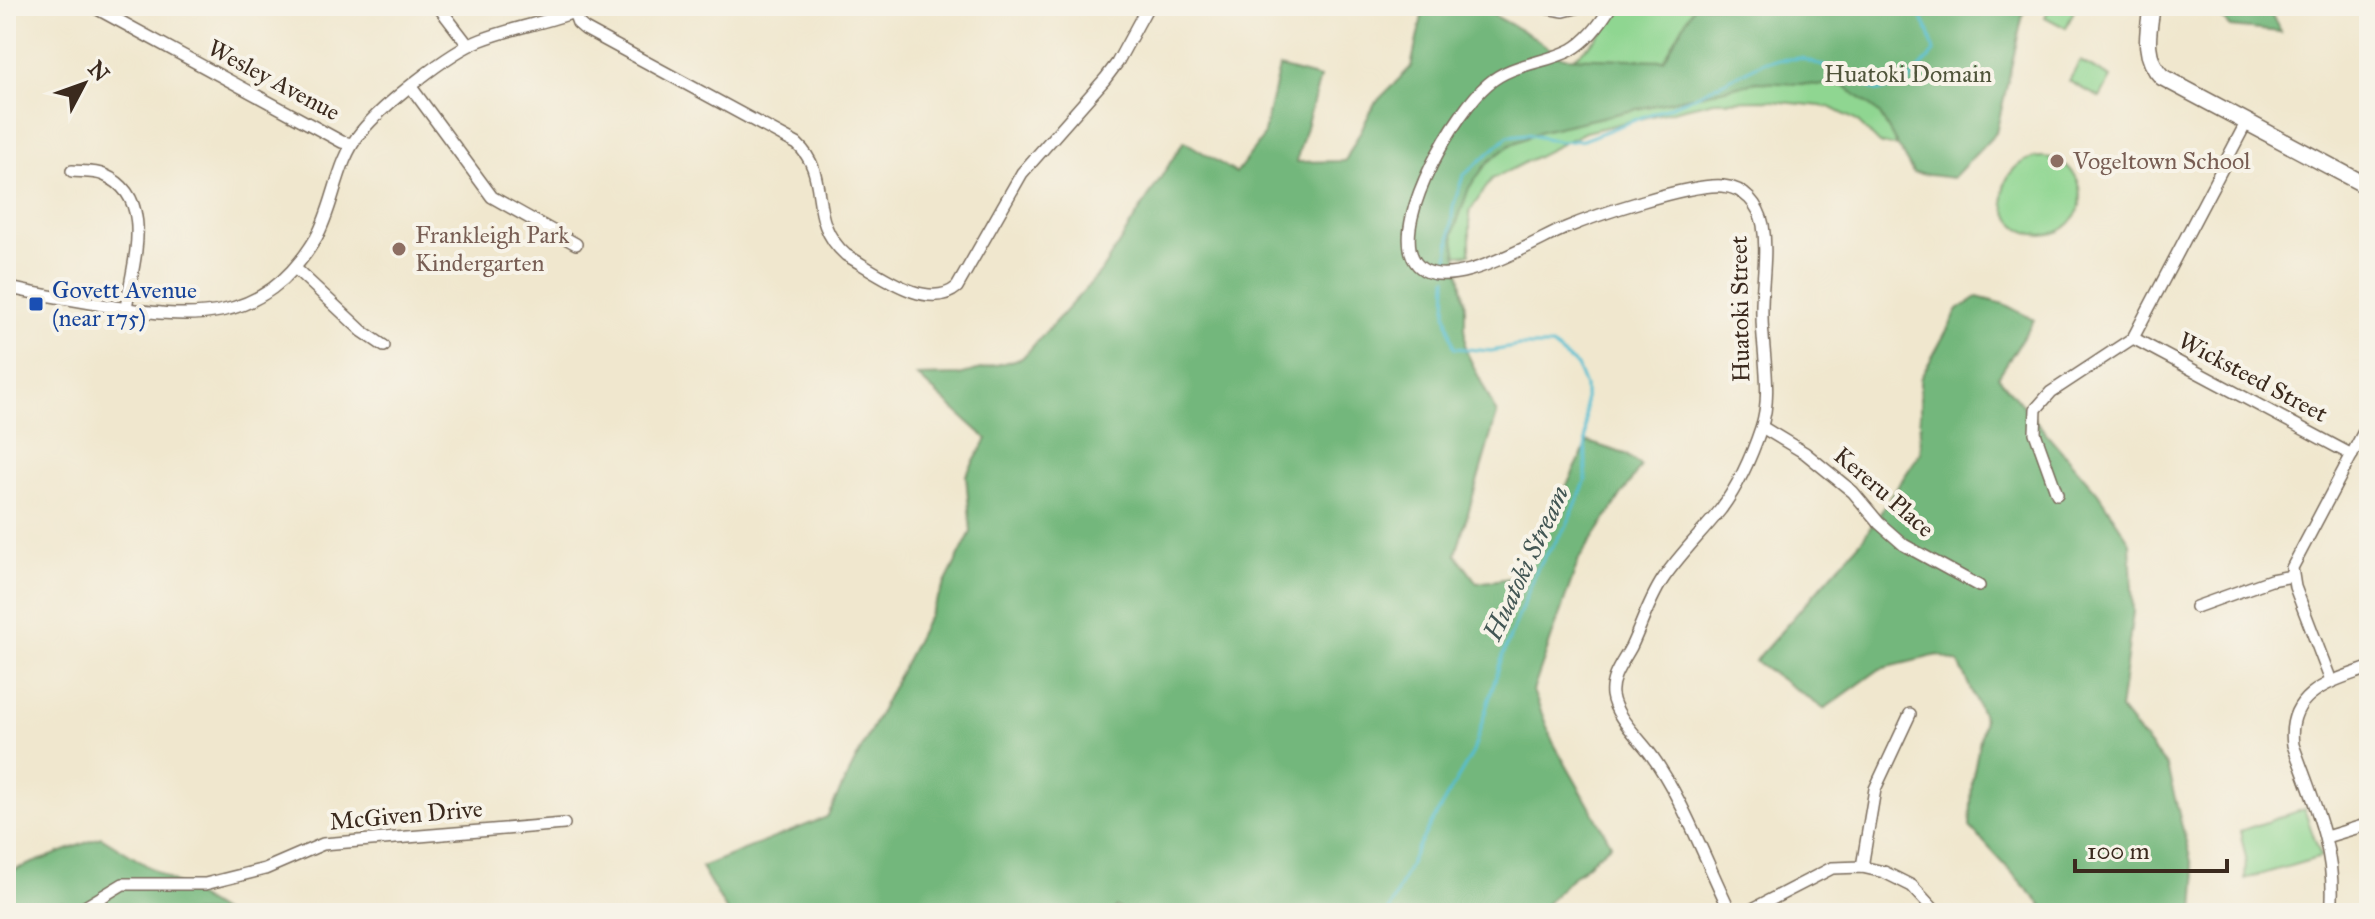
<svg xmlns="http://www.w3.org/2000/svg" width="2375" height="919" font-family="'IM FELL Great Primer',serif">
  <rect width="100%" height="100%" fill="#f7f3e8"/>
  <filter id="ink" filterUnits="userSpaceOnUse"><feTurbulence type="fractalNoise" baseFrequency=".0125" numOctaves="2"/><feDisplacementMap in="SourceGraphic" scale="16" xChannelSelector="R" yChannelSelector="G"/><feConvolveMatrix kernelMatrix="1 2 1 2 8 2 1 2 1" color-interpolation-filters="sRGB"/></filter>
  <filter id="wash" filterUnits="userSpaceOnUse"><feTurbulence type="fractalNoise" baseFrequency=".006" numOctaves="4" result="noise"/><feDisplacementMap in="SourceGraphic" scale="32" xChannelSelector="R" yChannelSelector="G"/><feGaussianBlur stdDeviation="1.8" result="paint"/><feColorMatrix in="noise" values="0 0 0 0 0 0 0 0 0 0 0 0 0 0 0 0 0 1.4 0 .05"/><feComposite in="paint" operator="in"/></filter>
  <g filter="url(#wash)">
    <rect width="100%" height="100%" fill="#f0e7ce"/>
    <!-- green -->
    <g fill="#8fd691" stroke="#658058" stroke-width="2">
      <path d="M 1621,6 L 2023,6 L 1909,147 L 1880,144 L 1857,121 L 1830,107 L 1763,100 L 1714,101 L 1585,132 L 1492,179 L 1470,211 L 1470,254 L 1427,258 L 1418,210 L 1565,63 C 1590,48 1605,30 1621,6 Z"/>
      <polygon points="2050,6 2076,6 2066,28 2045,17"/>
      <polygon points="2080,61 2111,78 2100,98 2069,81"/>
      <circle cx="2042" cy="196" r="39"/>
      <polygon points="2304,809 2321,857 2245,879 2246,858 2240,831"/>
    </g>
    <!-- forest -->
    <g fill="#73b77b" stroke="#57704c" stroke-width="2">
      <polygon points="1429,6 1477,6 1534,37 1561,57 1664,60 1694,6 2025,6 1996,133 1953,178 1913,173 1879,113 1845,86 1756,82 1541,131 1510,145 1487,163 1469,188 1453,234 1465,302 1465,349 1497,414 1456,554 1477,583 1523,576 1588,442 1625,454 1641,466 1579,559 1533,691 1553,742 1611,844 1567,882 1538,913 1125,913 1116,907 1112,913 728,913 701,867 827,817 971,532 966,475 987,439 917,376 959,375 1022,358 1100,273 1184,141 1236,173 1263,137 1279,67 1320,78 1296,162 1345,161 1375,103 1411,67 1424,7"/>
      <polygon points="2210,6 2267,6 2281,32 2230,27"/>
      <polygon points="1977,297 2004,304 2034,320 1998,377 2098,493 2130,542 2133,612 2120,710 2167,767 2196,881 2194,913 2049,913 1970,827 1972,781 1984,719 1959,663 1938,655 1880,669 1824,709 1755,661 1862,540 1920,453 1920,379 1958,310"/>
      <polygon points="101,837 223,913 70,913 63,902 6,913 6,873"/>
    </g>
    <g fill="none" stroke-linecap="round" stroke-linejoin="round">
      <!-- stream -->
      <g stroke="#55bed1" stroke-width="3">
        <polyline points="1447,270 1453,207 1463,176 1508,136 1527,134 1561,142 1583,140 1687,100 1766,61 1801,58 1845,74 1876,91 1905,86 1934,52 1929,32 1915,6"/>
        <polyline points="1388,913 1416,850 1473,752 1501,660 1538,567 1567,525 1586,480 1585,386 1577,366 1552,346 1519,346 1491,351 1454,348 1446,314 1447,278"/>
      </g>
    </g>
  </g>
  <g filter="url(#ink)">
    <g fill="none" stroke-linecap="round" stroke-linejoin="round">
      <!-- minor casing -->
      <g stroke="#7a6c5c" stroke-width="14">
        <g id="minor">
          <polyline points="92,6 342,142 352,144"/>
          <polyline points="438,6 468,45"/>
          <polyline points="1534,6 1564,11 1584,6"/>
          <path d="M 1611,6 C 1601,23 1589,40 1571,50 C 1544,64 1512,63 1488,84 C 1457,110 1393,217 1413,258 C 1435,303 1533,242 1563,229 C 1596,215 1690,183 1723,186 C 1745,188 1759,205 1763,225 C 1768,255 1761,286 1762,316 C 1762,351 1773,394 1761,428 C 1752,455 1738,486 1721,509 C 1702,533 1680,554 1663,579 C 1649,600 1642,624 1631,647 C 1623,662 1610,677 1612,695 C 1615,716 1637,736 1649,752 C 1681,794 1707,864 1731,913"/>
          <polyline points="411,87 492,197 576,244"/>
          <path d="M 72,171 C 82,172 95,171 104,175 C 158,198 131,267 126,309"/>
          <polyline points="295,268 362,331 384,346"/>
          <path d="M 6,287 C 38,295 70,299 102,305 C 191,320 263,327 316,238 C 335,204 336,162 361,132 C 383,105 449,52 481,40 C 511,28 544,23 574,12 L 578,23 L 585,29 L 797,144 C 832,176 805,219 846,255 C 875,271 927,313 957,287 L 1022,173 L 1105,79 L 1117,63 L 1148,6"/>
          <polyline points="2133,338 2352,455"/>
          <polyline points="1762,427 1805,453 1853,492 1879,523 1904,545 1979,586"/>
          <polyline points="2057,494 2035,433 2036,409 2051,392 2133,338 2246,123"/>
          <polyline points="2196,607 2271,580 2292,576"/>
          <polyline points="2331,681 2295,587 2292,568 2369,422"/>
          <polyline points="2326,837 2369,824"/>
          <polyline points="1862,867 1875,789 1910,714"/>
          <polyline points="75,913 123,884 205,884 265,869 323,844 564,824"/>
          <polyline points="1745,913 1832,868 1862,867 1884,872 1912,886 1937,913"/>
          <path d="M 2331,913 C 2338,853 2313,800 2293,745 C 2286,693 2329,682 2369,668"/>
        </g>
      </g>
      <!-- tertiary casing -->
      <g stroke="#7a6c5c" stroke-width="17">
        <polyline id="tertiary" points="574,12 583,6"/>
      </g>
      <!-- secondary casing -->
      <g stroke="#7a6c5c" stroke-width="19">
        <path id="secondary" d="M 2152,6 C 2148,32 2142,56 2162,77 L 2369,187"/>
      </g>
      <!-- minor -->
      <use href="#minor" stroke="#fff" stroke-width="11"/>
      <!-- tertiary -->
      <use href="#tertiary" stroke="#fff" stroke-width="14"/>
      <!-- secondary -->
      <use href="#secondary" stroke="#fff" stroke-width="16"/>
    </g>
  </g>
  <!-- markers -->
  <g fill="#8d6e63" stroke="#f7f3e8" stroke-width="3">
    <circle cx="2057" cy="161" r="8"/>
    <circle cx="399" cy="249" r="8"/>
  </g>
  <rect fill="#1a4fb4" stroke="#f7f3e8" stroke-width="3" x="28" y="296" width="16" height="16" rx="4"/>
  <g text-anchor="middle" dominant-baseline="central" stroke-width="8" stroke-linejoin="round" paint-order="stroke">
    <!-- park labels -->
    <g font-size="24" fill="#50553b" stroke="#f7f3e8">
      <text x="1908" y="74">Huatoki Domain</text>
    </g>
    <!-- street labels -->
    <g font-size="24" fill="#3b2a1e" stroke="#f7f3e8">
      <text transform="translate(274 80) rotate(28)">Wesley Avenue</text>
      <text transform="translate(1740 309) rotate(-91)">Huatoki Street</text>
      <text transform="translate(2253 377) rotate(28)">Wicksteed Street</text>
      <text transform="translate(1884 492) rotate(41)">Kereru Place</text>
      <text transform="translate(406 815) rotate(-5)">McGiven Drive</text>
    </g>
    <!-- education labels -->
    <g font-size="24" fill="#785e54" stroke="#f7f3e8" text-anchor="start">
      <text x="2073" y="161">Vogeltown School</text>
      <text x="415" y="235">Frankleigh Park<tspan x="415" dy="28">Kindergarten</tspan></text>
    </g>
    <!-- transit labels -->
    <g font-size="24" fill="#164399" stroke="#f7f3e8" text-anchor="start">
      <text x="52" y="290">Govett Avenue<tspan x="52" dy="28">(near 175)</tspan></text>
    </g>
    <!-- water labels -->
    <g font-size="26" font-style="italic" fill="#435654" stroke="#f7f3e8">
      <text transform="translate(1526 563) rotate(-65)">Huatoki Stream</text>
    </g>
  </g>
  <!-- margin -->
  <rect width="2375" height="919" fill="none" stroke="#f7f3e8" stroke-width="32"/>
  <!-- north arrow -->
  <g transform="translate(84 84) rotate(49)" stroke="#f7f3e8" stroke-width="6" paint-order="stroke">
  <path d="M0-6L14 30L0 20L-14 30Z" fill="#3b2a1e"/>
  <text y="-12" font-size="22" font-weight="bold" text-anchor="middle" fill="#3b2a1e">N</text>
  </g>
  <!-- scale -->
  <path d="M2075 859v12h152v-12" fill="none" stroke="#3b2a1e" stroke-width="4"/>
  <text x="2087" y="859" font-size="24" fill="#3b2a1e" stroke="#f7f3e8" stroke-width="6" paint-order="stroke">100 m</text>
</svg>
